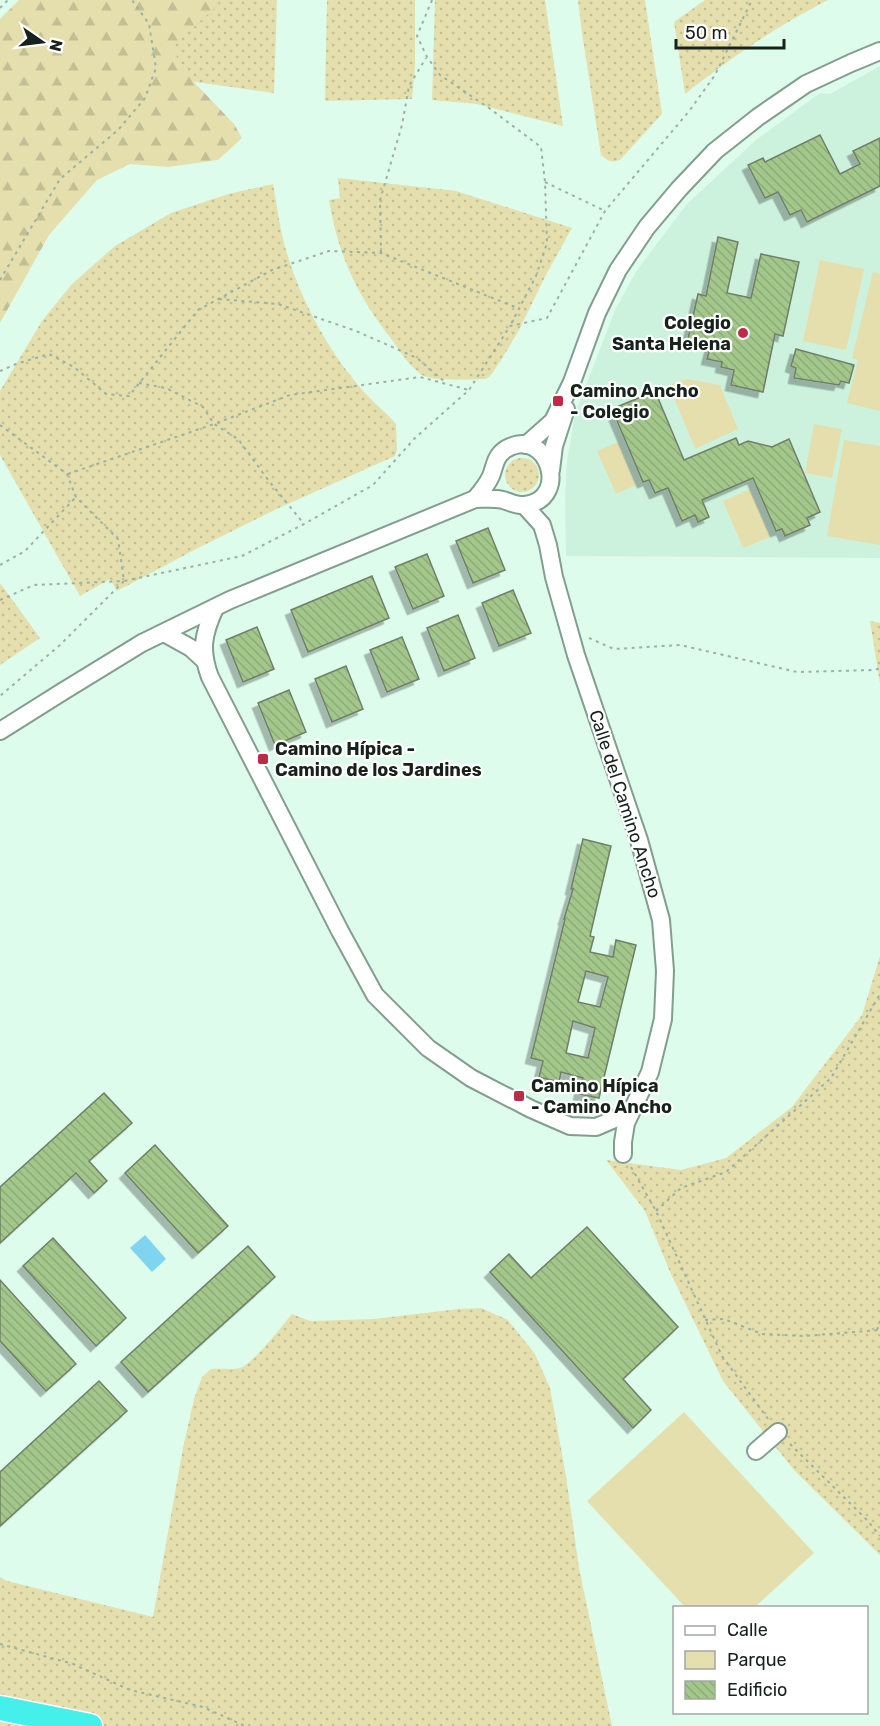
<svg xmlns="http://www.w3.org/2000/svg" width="880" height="1726" font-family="Rubik,sans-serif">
  <defs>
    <pattern id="grass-dots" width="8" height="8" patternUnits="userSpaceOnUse" patternTransform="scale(1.5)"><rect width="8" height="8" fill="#e4dfad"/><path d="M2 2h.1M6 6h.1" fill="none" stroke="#c3bf94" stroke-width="1.8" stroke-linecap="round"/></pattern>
    <pattern id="forest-firs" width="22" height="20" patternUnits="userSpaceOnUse" patternTransform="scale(1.5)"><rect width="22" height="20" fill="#e4dfad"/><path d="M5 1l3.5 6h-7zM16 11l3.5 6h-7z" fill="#c3bf94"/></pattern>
    <pattern id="building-back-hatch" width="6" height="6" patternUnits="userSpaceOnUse" patternTransform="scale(1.5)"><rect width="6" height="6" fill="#a3c78a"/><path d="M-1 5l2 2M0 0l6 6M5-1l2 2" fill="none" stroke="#8cab76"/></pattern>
    <filter id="shadow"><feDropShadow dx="-5.5" dy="5.5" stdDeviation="0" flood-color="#0004"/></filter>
  </defs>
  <rect width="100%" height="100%" fill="#defcec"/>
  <!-- built -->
  <polygon fill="#ccf2de" points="880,66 880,558 566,556 565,498 567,461 575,414 615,310 637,270 687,204 756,140 820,93 830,94"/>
  <!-- grass -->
  <g fill="url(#grass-dots)">
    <polygon points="80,0 277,0 274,93 175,79"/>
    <polygon points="327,0 415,0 415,66 412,99 325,101"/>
    <polygon points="435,0 545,0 563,126 477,104 432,100"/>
    <path d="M 578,0 L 645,0 L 662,114 L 620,160 C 611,163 608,161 601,155 L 582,33 Z"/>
    <path d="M 705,0 L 828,0 C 777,26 730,58 685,94 L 674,22 Z"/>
    <path d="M 338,178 L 456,191 L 572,228 L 547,273 L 519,330 L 503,357 L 491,375 L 486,379 C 472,379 434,382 422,375 C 411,368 402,354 395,344 C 358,297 339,259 329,200 L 340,198 Z"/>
    <path d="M 273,184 C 277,204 279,224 284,243 C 298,296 329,354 367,395 C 376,405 387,413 396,424 L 397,450 L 395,456 L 281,507 L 198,548 L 117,591 L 110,579 L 80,596 L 0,455 L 0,391 L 42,321 L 72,284 L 115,246 L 171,213 L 228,194 Z"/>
    <circle cx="522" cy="475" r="17"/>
    <polygon points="0,583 40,638 0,665"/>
    <polygon points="870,621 880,623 880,684"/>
    <polygon points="880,956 880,1555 794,1470 723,1381 670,1272 645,1211 606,1160 681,1170 726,1158 792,1107 862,1015"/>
    <path d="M 481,1308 L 508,1320 L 535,1354 L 550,1388 L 566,1476 L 579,1568 L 612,1726 L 0,1726 L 0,1577 L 7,1581 L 153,1617 L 183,1448 L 194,1399 L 202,1377 L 211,1369 C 220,1368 231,1370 240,1368 C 253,1364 282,1326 292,1314 L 310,1321 L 374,1319 L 459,1309 Z"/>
  </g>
  <!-- forest -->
  <polygon fill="url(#forest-firs)" points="19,0 219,0 218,5 171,48 191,79 234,124 242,138 218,160 168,167 130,164 97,180 49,235 0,323 0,19"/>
  <!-- park -->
  <g fill="#e4dfad">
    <polygon points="820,260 864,269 846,350 803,341"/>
    <polygon points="873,272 880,274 880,411 847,403 858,360 852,358"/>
    <polygon points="687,379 720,385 738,429 695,449 669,385"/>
    <polygon points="814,424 842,429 832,478 805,473"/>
    <polygon points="844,440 880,446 880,545 827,536"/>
    <polygon points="618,442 636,485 616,494 597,451"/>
    <polygon points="750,489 770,537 743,548 723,501"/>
    <polygon points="684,1412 814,1553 755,1607 685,1607 587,1501"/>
  </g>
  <!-- water -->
  <polygon fill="#7fd4f0" points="145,1235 166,1259 152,1272 130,1248"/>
  <!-- building -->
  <g fill="url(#building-back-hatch)" stroke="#717f68" stroke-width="1.5" fill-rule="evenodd" filter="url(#shadow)">
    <polygon points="820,135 840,174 860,164 853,151 880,138 880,186 807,222 801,210 790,215 778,192 765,198 748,165 763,158 765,162"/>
    <polygon points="718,237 738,242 727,293 751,298 761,254 799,262 783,336 775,334 763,392 731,385 734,370 721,367 722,362 707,359 711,344 688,339 698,294 706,296"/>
    <polygon points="796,349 854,365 849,383 841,381 839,385 794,378 796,368 791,366"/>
    <polygon points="655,391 684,460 736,438 739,445 748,441 772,447 789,439 820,512 807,518 810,525 785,536 782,529 776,531 753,478 702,500 709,517 698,522 695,515 682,521 668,488 655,493 649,480 643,482 612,409"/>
    <polygon points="488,528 505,570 473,583 456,541"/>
    <polygon points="427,554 444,596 413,609 395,567"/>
    <polygon points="372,576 389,618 308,652 291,610"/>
    <polygon points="513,590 531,633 499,646 482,603"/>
    <polygon points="458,615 475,658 444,671 427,628"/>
    <polygon points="257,627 274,669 243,682 226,640"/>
    <polygon points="402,637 419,679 387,692 370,650"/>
    <polygon points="346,666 363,709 332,722 315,679"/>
    <polygon points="289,690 306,732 275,745 258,703"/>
    <path d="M 583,839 L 611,846 L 590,936 L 594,937 L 590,952 L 613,957 L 616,940 L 636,945 L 599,1098 L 579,1094 L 583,1078 L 561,1072 L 559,1082 L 539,1077 L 543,1061 L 531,1058 L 565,919 L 564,919 L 573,889 L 571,889 ZM 586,971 L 608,977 L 600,1007 L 578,1002 ZM 573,1021 L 595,1028 L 588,1058 L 566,1053 Z"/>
    <polygon points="104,1093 132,1123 89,1161 107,1181 94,1193 76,1173 0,1243 0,1187"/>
    <polygon points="155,1145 228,1226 198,1253 125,1173"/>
    <polygon points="587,1227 678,1327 623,1379 651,1410 633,1428 490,1272 509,1254 531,1278"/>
    <polygon points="53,1238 126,1318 96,1346 23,1266"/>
    <polygon points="248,1246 275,1277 148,1392 121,1362"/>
    <polygon points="0,1280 76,1364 46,1391 0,1341"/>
    <polygon points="99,1381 127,1411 0,1526 0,1472"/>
  </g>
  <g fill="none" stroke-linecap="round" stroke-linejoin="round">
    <!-- minor casing -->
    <g stroke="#829e8f" stroke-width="20">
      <g id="minor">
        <polyline points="526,445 553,421 572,382 597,313 618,270 647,227 679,189 715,151 758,117 806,84 851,63 880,51"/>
        <polyline points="551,470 554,446 566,409"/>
        <polyline points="524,505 542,525 548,545 554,577 576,655 639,840 661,920 665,971 663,1019 650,1072 626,1123 623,1142 623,1154"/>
        <path d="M 215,608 C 203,634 200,650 210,677 L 340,931 L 375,995 L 428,1048 L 471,1078 L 531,1109 L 570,1126 L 596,1127 L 631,1112"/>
        <polyline points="164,633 191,648 204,660"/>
        <path d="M 0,731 L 62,692 L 142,643 L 230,600 L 475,499 C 485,499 494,498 503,500 C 510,502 517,506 525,505 C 572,499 547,425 506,449 C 495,456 495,466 491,476 C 487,485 481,492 475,499"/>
        <polyline points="756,1451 778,1432"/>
      </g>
    </g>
    <!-- highway casing -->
    <g stroke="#fff" stroke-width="27">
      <polyline id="highway" points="0,1708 90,1726"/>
    </g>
    <!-- path -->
    <g stroke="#9ab1a5" stroke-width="2" stroke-dasharray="3 4.5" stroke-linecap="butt">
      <polyline points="432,0 417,36 427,57 440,75 489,108 541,147 545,182 547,243 536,276 510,326"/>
      <polyline points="0,8 8,0"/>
      <polyline points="545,182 605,211"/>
      <polyline points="381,253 380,200 402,125 409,86 426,58"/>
      <polyline points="0,280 60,179 118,130 145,98 156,68 149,24 132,0"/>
      <polyline points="219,299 278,304 356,331 417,358 446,383"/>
      <polyline points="0,371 16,364 49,354 74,367 106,394 129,396 198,310 272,270 329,251 381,253 520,309"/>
      <polyline points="139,383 166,388 203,407 214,424 238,439 269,481 304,524"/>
      <polyline points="0,425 67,474 76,497 118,539 124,581 242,556 304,524 373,485 415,438 469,390 510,326 547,318 605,211 690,110 715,75 752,0"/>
      <polyline points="68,474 214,424 290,395 420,377 469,390"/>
      <polyline points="0,565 25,551 76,497"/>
      <polyline points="0,600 34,585 124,581 60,645 0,696"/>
      <polyline points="589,638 614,649 680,645 797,672 875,670 880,668"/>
      <polyline points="631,1167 656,1211 722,1356 768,1419"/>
      <polyline points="656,1211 681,1188 726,1172 831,1078 880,994"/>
      <polyline points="705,1320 724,1319 762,1334 804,1336 880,1330"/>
      <polyline points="877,1330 880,1321"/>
      <polyline points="790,1444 867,1520 880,1536"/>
      <polyline points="0,1644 73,1664 130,1690 203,1707 245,1726"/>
    </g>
    <!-- minor -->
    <use href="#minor" stroke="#fff" stroke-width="16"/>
    <!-- highway -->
    <use href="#highway" stroke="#45f0ea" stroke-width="24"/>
  </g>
  <!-- markers -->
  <g fill="#bc2b47" stroke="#fff" stroke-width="2">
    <circle cx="743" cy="333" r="6"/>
    <rect x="552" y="395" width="12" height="12" rx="3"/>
    <rect x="257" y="753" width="12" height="12" rx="3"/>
    <rect x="513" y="1090" width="12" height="12" rx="3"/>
  </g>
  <g text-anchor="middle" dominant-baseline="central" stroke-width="4.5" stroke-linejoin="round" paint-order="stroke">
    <!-- poi labels -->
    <g font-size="18" font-weight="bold" fill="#17221c" stroke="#fff" text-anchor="start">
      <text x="731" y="323" text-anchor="end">Colegio<tspan x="731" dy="21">Santa Helena</tspan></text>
      <text x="570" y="391">Camino Ancho<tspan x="570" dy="21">- Colegio</tspan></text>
      <text x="275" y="749">Camino Hípica -<tspan x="275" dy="21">Camino de los Jardines</tspan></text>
      <text x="531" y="1086">Camino Hípica<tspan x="531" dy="21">- Camino Ancho</tspan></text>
    </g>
    <!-- street labels -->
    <g font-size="18" fill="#17221c" stroke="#fff">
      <text transform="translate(625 804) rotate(72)">Calle del Camino Ancho</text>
    </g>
  </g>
  <!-- legend -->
  <rect x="673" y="1606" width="195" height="108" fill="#ffffff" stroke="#a2a7a4" stroke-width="1.5"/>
  <rect x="685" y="1626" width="30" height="9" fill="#ffffff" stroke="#a2a7a4" stroke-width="1.5"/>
  <text x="727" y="1636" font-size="18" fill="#17221c">Calle</text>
  <rect x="685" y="1651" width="30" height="18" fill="#e4dfad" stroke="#a2a7a4" stroke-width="1.5"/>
  <text x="727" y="1666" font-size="18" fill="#17221c">Parque</text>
  <rect x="685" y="1681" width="30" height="18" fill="url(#building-back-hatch)" stroke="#a2a7a4" stroke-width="1.5"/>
  <text x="727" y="1696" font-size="18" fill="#17221c">Edificio</text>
  <!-- north arrow -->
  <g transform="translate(42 42) rotate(104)" stroke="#ffffff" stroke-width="4.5" paint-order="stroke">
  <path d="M0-4.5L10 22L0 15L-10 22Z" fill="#17221c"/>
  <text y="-9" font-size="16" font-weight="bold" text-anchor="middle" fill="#17221c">N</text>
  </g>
  <!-- scale -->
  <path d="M676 39v9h108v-9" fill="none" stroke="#17221c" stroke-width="3"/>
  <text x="685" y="39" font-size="18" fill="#17221c" stroke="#ffffff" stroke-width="4.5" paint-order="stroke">50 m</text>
</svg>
